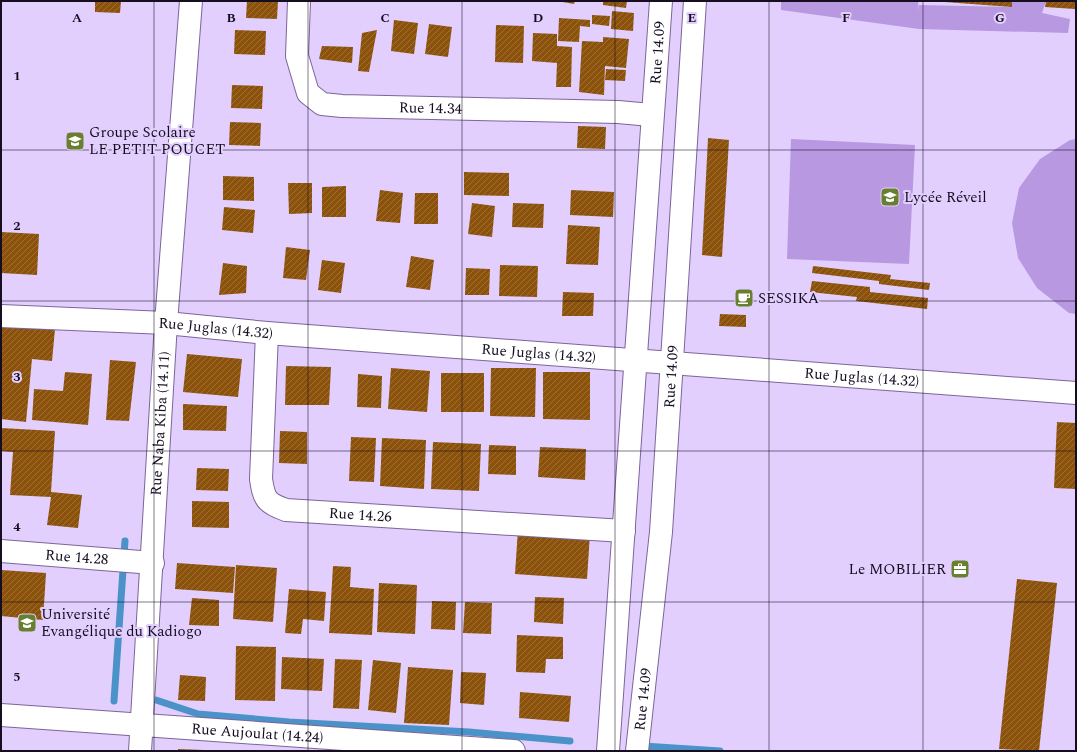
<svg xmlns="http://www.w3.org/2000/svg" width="1077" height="752" font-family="Spectral,serif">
  <defs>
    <pattern id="building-hatch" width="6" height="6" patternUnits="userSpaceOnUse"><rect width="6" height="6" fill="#8c5209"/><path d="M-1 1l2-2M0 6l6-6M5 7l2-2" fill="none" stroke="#9a703f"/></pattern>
  </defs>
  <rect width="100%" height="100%" fill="#e2cffe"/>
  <!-- green -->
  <g fill="#b798e1">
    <polygon points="781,1 918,1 919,11 919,5 1011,7 1012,1 1046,1 1042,13 1070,19 1068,33 919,29 781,10"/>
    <polygon points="791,139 915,145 909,264 787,259"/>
    <polygon points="1076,139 1076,314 1069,313 1037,288 1018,258 1012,223 1019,188 1040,159 1070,140"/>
  </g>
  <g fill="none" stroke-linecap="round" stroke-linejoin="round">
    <!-- stream -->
    <g stroke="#4b92c8" stroke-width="7">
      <polyline points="156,700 198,714 289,722 469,732 570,741"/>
      <polyline points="114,701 125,541"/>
      <polyline points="643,746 720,751"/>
    </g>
  </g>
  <!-- building -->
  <g fill="url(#building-hatch)">
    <polygon points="95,1 121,1 120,13 95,12"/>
    <polygon points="247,1 278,1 277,19 246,18"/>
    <polygon points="557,1 575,1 574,4"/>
    <polygon points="603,1 627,1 626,8 603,5"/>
    <polygon points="931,1 1012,1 1012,7"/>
    <polygon points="1046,1 1076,1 1075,9 1045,7"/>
    <polygon points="612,11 634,13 633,31 611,29"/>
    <polygon points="592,15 610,16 609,26 592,24"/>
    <polygon points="559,18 590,20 590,27 580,26 579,42 558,41"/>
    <polygon points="394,20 418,23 414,54 391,51"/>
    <polygon points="429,24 452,27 448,57 425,54"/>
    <polygon points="496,25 524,26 523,63 495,62"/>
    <polygon points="235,30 266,31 265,55 234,54"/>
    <polygon points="377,30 369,72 358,71 362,33"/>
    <polygon points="533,33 557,34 557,46 572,47 571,87 556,87 557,63 532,61"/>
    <polygon points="603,37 629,39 626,68 605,66 604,95 579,92 582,41 603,42"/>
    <polygon points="322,46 353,47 352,63 319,59"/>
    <polygon points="606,69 626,70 625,81 605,80"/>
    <polygon points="232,85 263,86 262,109 231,108"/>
    <polygon points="230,122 261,123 260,146 229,145"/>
    <polygon points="578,126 606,127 605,149 577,148"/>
    <polygon points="708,138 729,140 722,257 702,255"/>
    <polygon points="464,172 509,173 509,196 464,195"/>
    <polygon points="223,176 254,177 254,201 223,200"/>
    <polygon points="288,183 312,183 312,213 289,214"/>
    <polygon points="346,186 346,217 322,217 322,187"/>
    <polygon points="380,190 403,193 400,223 376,221"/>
    <polygon points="571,190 614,192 613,217 570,215"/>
    <polygon points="415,193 438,193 438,224 414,224"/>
    <polygon points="472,203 495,206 492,237 468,234"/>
    <polygon points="513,203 544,204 543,228 512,227"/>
    <polygon points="224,207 255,210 253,233 222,230"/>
    <polygon points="568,225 600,227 598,265 566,264"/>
    <polygon points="1,232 39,234 37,275 1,273"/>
    <polygon points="286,247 310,250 306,280 283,278"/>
    <polygon points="411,256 434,260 430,290 406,287"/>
    <polygon points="322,260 345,263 341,293 318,290"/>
    <polygon points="223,263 247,266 246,293 219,295"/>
    <polygon points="500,265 538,266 537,297 499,296"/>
    <polygon points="813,266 891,275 890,279 930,283 929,290 879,284 879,281 812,273"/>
    <polygon points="466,268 490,269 489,295 465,295"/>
    <polygon points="812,281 870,287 870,292 928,298 927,309 856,301 857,297 810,292"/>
    <polygon points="563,292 594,293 593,316 562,316"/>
    <polygon points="720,314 746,315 746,327 719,326"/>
    <polygon points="1,325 55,329 52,361 32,359 26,422 1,419"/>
    <polygon points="187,354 242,359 238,397 183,392"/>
    <polygon points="110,360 136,362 129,421 106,420"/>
    <polygon points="286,366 331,367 329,405 285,405"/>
    <polygon points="391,368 430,371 427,412 388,409"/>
    <polygon points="491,368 536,368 535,417 490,416"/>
    <polygon points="65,372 92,374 88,425 32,420 34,389 63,391"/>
    <polygon points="543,372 590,372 590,420 543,419"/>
    <rect x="441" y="373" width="43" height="39"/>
    <polygon points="358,374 382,376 381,408 357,407"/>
    <polygon points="183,404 227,406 226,431 183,430"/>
    <polygon points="1057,422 1076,423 1076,489 1054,488"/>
    <polygon points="1,428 55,431 51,492 82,495 78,528 47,525 51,497 10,495 13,452 1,451"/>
    <polygon points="280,431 307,432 307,464 279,463"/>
    <polygon points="351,437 376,438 374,482 349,481"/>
    <polygon points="382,438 426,440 424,489 380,486"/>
    <polygon points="433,442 481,444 479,491 431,489"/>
    <polygon points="489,445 516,446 516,475 488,474"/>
    <polygon points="540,447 586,449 585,480 538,477"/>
    <polygon points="197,468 229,469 228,491 196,490"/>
    <polygon points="192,501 229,502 229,528 192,527"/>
    <polygon points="518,529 590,534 587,579 515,574"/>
    <polygon points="177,563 235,567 233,593 175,589"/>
    <polygon points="236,565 277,568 273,622 233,619"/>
    <polygon points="333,566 351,567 350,587 374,589 372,635 329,633"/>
    <polygon points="1,570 46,573 43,620 1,616"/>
    <polygon points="1017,579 1057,583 1039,751 999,749"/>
    <polygon points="379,583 417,585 415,634 377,632"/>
    <polygon points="289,589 326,592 324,621 303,619 301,634 285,633"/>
    <polygon points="535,597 564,598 563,624 534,622"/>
    <polygon points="192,598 219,600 219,626 189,625"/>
    <polygon points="432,601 456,602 455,630 431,629"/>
    <polygon points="465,602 492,603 491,634 463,633"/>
    <polygon points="517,635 563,637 563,659 546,659 545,673 516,672"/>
    <polygon points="236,646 276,647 275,701 235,700"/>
    <polygon points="282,657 324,659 322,691 281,689"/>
    <polygon points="335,659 362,660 359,709 333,708"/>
    <polygon points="373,660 401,663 396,713 368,710"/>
    <polygon points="408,667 453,670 449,725 404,723"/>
    <polygon points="461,672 486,673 484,705 460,703"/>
    <polygon points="180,675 206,677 205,701 178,700"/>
    <polygon points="520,692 571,696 569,722 519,718"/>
    <polygon points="178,749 204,750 204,751 178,751"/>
  </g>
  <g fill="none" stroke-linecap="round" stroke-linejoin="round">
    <!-- street casing -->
    <g stroke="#7b6599" stroke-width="24">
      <g id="street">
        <path id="s1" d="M 299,1 L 297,56 L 308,93 L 322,104 L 342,106 L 618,112 L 651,115"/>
        <path id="s2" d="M 1,316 L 166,323 L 267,333 L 1076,393"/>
        <path id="s3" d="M 267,333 L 261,479 C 264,499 266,503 286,510 L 624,531"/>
        <path id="s4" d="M 1,551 L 153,563"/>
        <path id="s5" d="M 1,715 L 514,751"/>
        <path id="s6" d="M 140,751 L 166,323 L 191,1"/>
      </g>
    </g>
    <!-- secondary casing -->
    <g stroke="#7b6599" stroke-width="24">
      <g id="secondary">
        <path id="s7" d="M 608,751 L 661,1"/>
        <path id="s8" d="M 637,751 L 661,532 L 695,1"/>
      </g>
    </g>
    <!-- street -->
    <use href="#street" stroke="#fff" stroke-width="22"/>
    <!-- secondary -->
    <use href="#secondary" stroke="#fff" stroke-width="22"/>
  </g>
  <!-- grid -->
  <path fill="none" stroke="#160d21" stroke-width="1" stroke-opacity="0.55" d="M 154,1 L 154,751M 308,1 L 308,751M 462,1 L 462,751M 615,1 L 615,751M 769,1 L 769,751M 923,1 L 923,751M 1,150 L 1076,150M 1,301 L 1076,301M 1,451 L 1076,451M 1,602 L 1076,602"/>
  <!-- icons -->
  <defs>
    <g id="school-square" transform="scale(1)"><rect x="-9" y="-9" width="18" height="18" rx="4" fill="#687f30" stroke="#e2cffe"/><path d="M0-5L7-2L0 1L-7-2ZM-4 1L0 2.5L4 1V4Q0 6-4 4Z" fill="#fff"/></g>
    <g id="cafe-square" transform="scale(1)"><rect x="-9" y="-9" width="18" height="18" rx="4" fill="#687f30" stroke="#e2cffe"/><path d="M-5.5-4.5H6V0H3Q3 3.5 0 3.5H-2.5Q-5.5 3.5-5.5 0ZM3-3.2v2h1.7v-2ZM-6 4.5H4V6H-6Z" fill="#fff"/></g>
    <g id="office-square" transform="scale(1)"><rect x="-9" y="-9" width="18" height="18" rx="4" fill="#687f30" stroke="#e2cffe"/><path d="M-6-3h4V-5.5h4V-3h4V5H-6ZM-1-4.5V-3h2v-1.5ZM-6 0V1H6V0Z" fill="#fff"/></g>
    <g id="university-square" transform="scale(1)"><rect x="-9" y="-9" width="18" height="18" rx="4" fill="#687f30" stroke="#e2cffe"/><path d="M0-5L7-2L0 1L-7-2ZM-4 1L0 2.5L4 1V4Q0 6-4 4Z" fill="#fff"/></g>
  </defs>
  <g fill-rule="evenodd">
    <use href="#school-square" x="75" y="141"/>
    <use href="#school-square" x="890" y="197"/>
    <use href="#cafe-square" x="744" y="298"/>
    <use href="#office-square" x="960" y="569"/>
    <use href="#university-square" x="27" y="623"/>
  </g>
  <g text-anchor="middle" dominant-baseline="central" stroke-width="4" stroke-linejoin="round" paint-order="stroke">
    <!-- street labels -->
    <g font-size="15" fill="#160d21" stroke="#e2cffe">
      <text stroke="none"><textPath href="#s7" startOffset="700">Rue 14.09</textPath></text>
      <text stroke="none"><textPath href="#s1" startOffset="220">Rue 14.34</textPath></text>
      <text stroke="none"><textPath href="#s2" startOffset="215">Rue Juglas (14.32)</textPath></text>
      <text stroke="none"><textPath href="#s2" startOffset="539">Rue Juglas (14.32)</textPath></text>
      <text stroke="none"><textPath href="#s8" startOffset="376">Rue 14.09</textPath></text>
      <text stroke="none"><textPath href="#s2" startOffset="863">Rue Juglas (14.32)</textPath></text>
      <text stroke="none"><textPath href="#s6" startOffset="328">Rue Naba Kiba (14.11)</textPath></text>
      <text stroke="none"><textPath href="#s3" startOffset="264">Rue 14.26</textPath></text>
      <text stroke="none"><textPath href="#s4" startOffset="76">Rue 14.28</textPath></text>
      <text stroke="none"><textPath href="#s8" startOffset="52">Rue 14.09</textPath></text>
      <text stroke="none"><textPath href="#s5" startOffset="257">Rue Aujoulat (14.24)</textPath></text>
    </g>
    <!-- poi labels -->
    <g font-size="15" fill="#160d21" stroke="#e2cffe" text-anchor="start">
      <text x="89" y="132">Groupe Scolaire<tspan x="89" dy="17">LE PETIT POUCET</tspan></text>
      <text x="904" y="197">Lycée Réveil</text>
      <text x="758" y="298">SESSIKA</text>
      <text x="946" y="569" text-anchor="end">Le MOBILIER</text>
      <text x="41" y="614">Université<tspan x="41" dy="17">Evangélique du Kadiogo</tspan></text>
    </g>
  </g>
  <g font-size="13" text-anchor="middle" font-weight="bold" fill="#160d21" stroke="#e2cffe" stroke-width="4" stroke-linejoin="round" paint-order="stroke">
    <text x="77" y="22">A</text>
    <text x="231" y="22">B</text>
    <text x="385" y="22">C</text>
    <text x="538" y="22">D</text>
    <text x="692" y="22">E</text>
    <text x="846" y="22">F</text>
    <text x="1000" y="22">G</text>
    <text x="17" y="80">1</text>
    <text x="17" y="230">2</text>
    <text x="17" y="381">3</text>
    <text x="17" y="531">4</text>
    <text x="17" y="681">5</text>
  </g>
  <!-- border -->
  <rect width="1077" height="752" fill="none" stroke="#160d21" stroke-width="4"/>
</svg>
